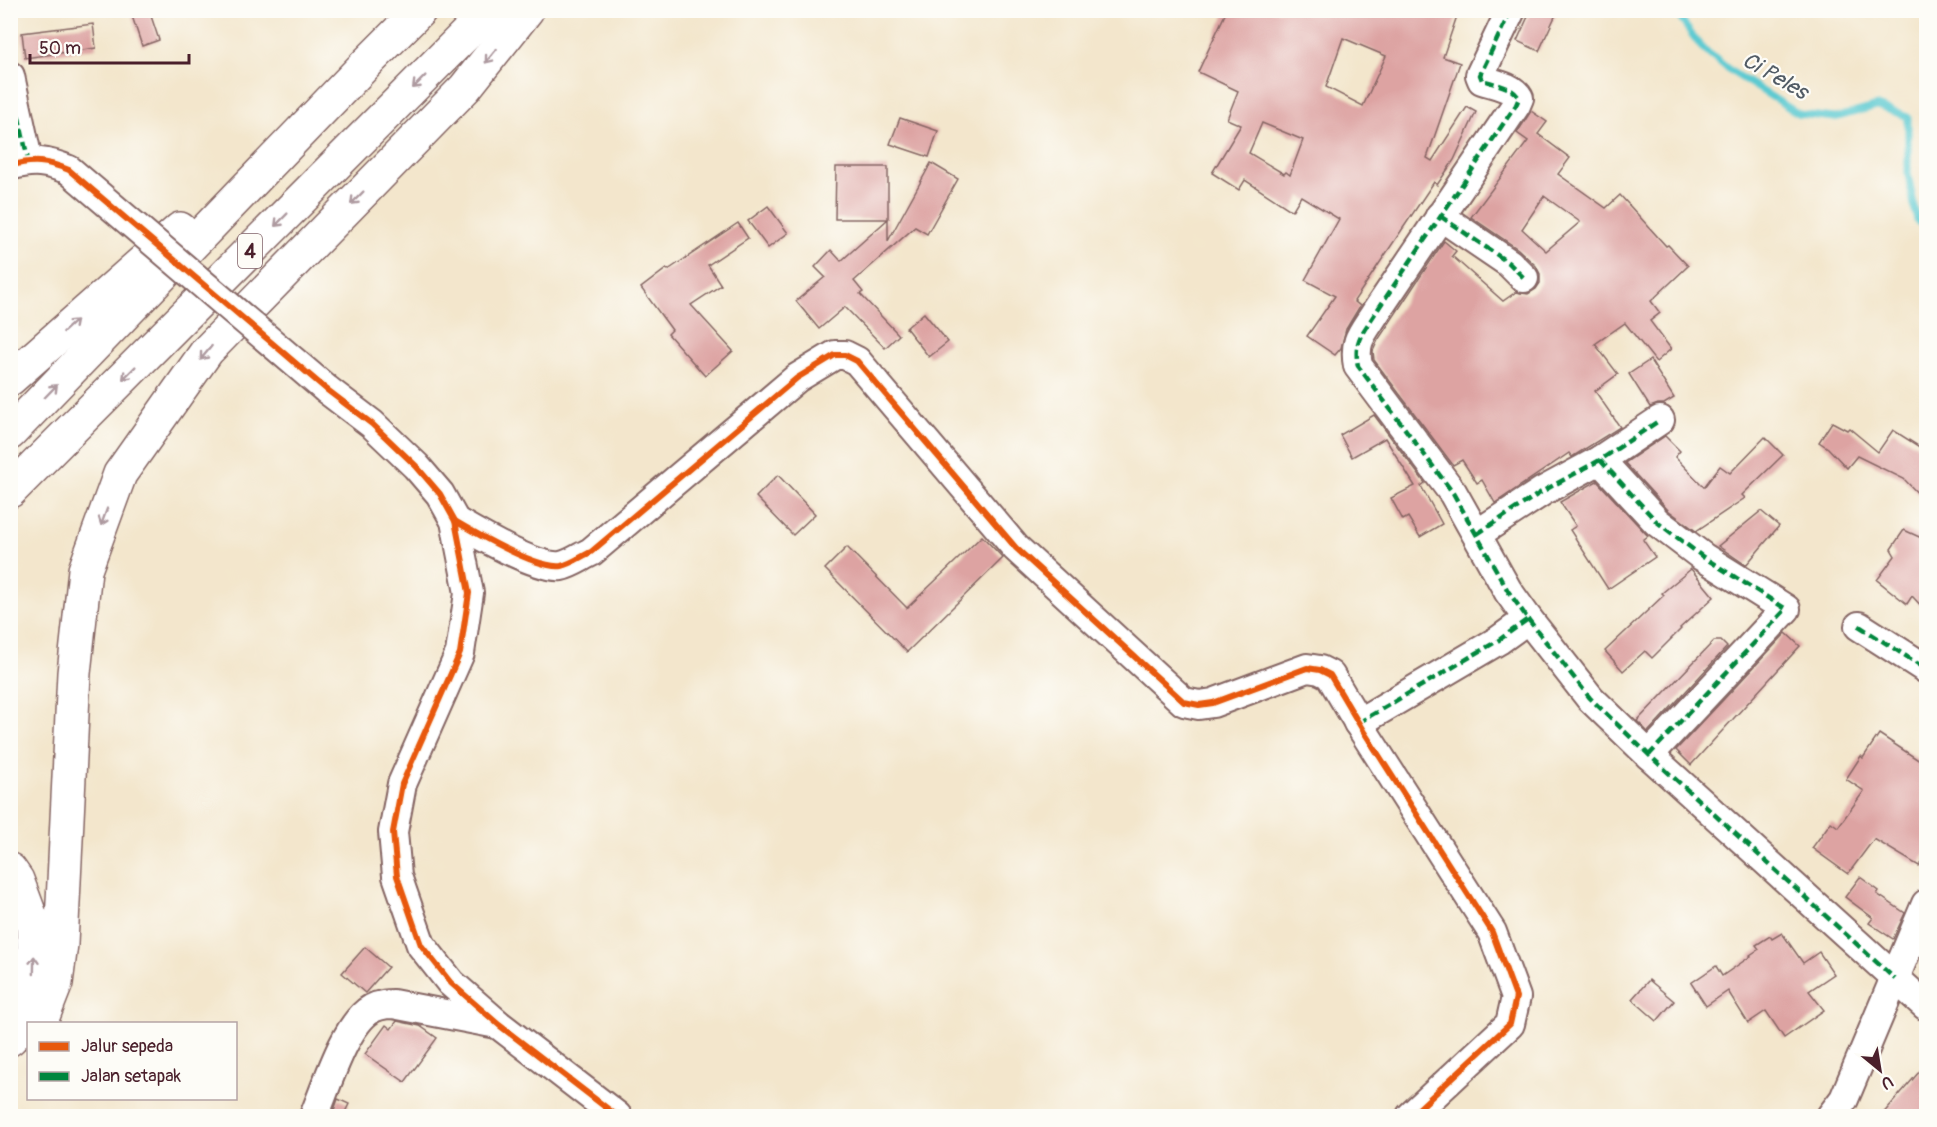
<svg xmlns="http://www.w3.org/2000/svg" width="1937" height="1127" font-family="Pangolin,sans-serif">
  <rect width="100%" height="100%" fill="#fdfcf7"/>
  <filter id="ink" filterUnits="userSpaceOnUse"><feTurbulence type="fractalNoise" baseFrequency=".0167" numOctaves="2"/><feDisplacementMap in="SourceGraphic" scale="12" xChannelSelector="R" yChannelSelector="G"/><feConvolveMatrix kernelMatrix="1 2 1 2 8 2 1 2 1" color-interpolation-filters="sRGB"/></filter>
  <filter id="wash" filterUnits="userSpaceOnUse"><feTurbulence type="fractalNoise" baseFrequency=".008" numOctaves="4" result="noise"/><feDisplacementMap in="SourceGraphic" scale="24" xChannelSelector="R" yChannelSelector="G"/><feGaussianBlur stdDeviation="1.35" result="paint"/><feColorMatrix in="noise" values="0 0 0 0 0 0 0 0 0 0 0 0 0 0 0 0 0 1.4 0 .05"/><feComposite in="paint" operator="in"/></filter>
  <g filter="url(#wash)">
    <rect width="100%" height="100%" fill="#f3e6cc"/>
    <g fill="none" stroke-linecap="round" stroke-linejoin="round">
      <!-- stream -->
      <polyline stroke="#5dcad1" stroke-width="7" points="1674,10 1701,47 1732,72 1799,114 1835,118 1877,106 1908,117 1908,174 1917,221 1926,228"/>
    </g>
    <g id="blocks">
      <!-- building -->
      <g fill="#dda3a2" fill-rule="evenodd">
        <polygon points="130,10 149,10 159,40 142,46"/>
        <path d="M 1227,10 L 1459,10 L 1443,57 L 1460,63 L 1427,158 L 1432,161 L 1467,107 L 1476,112 L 1454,160 L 1437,185 L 1434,182 L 1354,301 L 1360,306 L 1346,329 L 1341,348 L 1335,355 L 1307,336 L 1335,296 L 1305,280 L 1339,219 L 1301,196 L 1292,211 L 1245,180 L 1239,190 L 1212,173 L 1241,125 L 1227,119 L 1238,91 L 1198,72 ZM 1343,38 L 1386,56 L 1363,106 L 1326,87 ZM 1262,123 L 1303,140 L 1290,175 L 1286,172 L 1284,174 L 1249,153 Z"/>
        <polygon points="1531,10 1558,10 1539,51 1517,41"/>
        <polygon points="93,24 96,48 25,58 22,33"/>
        <path d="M 1531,111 L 1547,122 L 1538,134 L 1570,158 L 1558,174 L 1606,208 L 1620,195 L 1666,246 L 1668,245 L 1688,266 L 1651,301 L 1660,313 L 1650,321 L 1671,349 L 1656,362 L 1625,323 L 1595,344 L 1618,374 L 1595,391 L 1620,427 L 1572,457 L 1569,453 L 1495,503 L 1482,480 L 1477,483 L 1462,460 L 1453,465 L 1374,360 L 1373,351 L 1378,340 L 1444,241 L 1456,251 L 1452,256 L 1503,301 L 1516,292 L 1528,294 L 1536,289 L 1540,283 L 1540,274 L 1536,266 L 1518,249 L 1471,217 L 1528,141 L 1517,133 ZM 1544,196 L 1580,222 L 1546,251 L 1522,229 Z"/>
        <polygon points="900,118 938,131 929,157 890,144"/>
        <polygon points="931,163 958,179 927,234 915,227 854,281 863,292 860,294 899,335 885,348 845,307 819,329 796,301 825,277 815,267 831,250 841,261 888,219 835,219 836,167 888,167 888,241"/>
        <polygon points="768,206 788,233 768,248 748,221"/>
        <polygon points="738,223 748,238 708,265 721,285 691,305 733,351 705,376 668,334 672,330 641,288 666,269 668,270"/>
        <polygon points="924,313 948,342 929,357 906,328"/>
        <polygon points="1650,360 1674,398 1664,404 1658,404 1650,407 1629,374"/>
        <polygon points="1374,415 1425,483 1421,486 1442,524 1420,537 1408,517 1403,520 1391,498 1415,486 1385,438 1352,457 1340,435"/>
        <polygon points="1832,422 1847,430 1849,428 1878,452 1893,430 1926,451 1926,502 1904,479 1857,456 1847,468 1828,448 1819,442"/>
        <polygon points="1665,436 1680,451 1675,457 1704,487 1720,466 1730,473 1765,437 1783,455 1742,495 1745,498 1696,531 1668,510 1625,463"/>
        <polygon points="778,475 815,514 793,535 756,497"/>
        <polygon points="1597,481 1648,536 1643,540 1655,557 1608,589 1570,530 1576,526 1560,502"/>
        <polygon points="1761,511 1779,526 1746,565 1718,546"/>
        <polygon points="1904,530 1926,540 1926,611 1912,596 1907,604 1877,580 1895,556 1891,549"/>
        <polygon points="982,536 1003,558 907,652 825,569 847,547 907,608"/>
        <polygon points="1691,569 1714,597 1680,628 1681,629 1652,658 1645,651 1623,671 1605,651 1664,595 1662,593"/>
        <polygon points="1786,633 1800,646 1691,765 1676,750"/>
        <polygon points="1714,641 1721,641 1727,647 1648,732 1637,721"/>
        <polygon points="1879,734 1926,765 1926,853 1919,866 1874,839 1848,874 1812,848 1831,822 1838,827 1864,791 1846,779 1861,756 1863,758"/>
        <polygon points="1860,877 1879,891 1877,894 1905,913 1893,939 1869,923 1873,918 1845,897"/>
        <polygon points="1782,933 1803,963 1819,952 1834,974 1809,991 1824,1010 1784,1038 1766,1011 1748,1023 1728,991 1706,1006 1691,983 1716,966 1722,976 1751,956 1750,955 1759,949 1756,945 1770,936 1772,939"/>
        <polygon points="365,947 388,967 365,993 342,973"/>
        <polygon points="1649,980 1674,1001 1657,1021 1632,999"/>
        <polygon points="397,1021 420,1026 437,1038 405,1082 365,1054 386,1025 391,1029"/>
        <polygon points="1926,1064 1926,1116 1881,1116"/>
        <polygon points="338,1099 349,1104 343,1116 332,1116"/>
      </g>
    </g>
  </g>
  <g filter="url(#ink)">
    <use href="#blocks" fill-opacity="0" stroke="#856563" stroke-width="1.5"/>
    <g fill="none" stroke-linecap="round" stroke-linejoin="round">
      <!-- minor casing -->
      <g stroke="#856563" stroke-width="32">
        <g id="minor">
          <polyline points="10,76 28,160"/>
          <path d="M 10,166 C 33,159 47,161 69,170"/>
          <polyline points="1440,216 1509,263 1524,278"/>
          <polyline points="326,389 372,424 416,466 440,494 455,521 469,593 460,653 402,784 393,832 397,876 421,945 451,983 499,1025 617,1116"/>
          <polyline points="1600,460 1657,522 1703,557 1786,609 1649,755"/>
          <path d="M 455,521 C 477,534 537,569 561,566 C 571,564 582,556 591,552 L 797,378 L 835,355 L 845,355 L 857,361 L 1016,548 L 1184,702 L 1199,705 L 1213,703 L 1307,668 L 1320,670 L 1330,675 L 1364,732 L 1492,932 L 1516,997 L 1510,1024 L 1411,1116"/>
          <polyline points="1477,534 1543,491 1600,460 1660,420"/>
          <polyline points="1528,619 1590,698 1649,755 1926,1006"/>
          <polyline points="1859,626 1926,669"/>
          <path d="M 1358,723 L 1499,640 L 1528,619 L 1508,591 L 1453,493 L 1358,366 C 1353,340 1363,333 1376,312 L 1516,105 L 1519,98 C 1512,86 1494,84 1482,80 L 1480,75 L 1511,10"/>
          <path d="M 314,1116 C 326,1088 343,1031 367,1012 C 374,1006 384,1004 393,1004 L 497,1024"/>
          <polyline points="1831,1116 1844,1099 1926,904"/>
        </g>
      </g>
      <!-- highway casing -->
      <g stroke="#856563" stroke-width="36">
        <g id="highway">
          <polyline points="10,379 180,229"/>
          <polyline points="10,433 366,64 420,10"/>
          <polyline points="10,491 490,10"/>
          <polyline points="10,870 17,880 33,923 35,972 20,1028 10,1039"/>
          <polyline points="40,1024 56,983 61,944 74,673 85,570 120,474 207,351 465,88 527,10"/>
        </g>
      </g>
      <!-- minor -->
      <use href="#minor" stroke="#fff" stroke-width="28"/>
      <!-- highway -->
      <use href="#highway" stroke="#fff" stroke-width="33"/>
      <!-- minor-bridge casing -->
      <g stroke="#856563" stroke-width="32" stroke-linecap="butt">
        <polyline id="minor-bridge" points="69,170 326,389"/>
      </g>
      <!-- minor-bridge -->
      <use href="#minor-bridge" stroke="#fff" stroke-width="28"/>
      <!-- quiet -->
      <g stroke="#00873e" stroke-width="4.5" stroke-dasharray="9 4.5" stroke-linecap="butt">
        <polyline points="10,76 28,160"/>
        <polyline points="1440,216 1509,263 1524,278"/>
        <polyline points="1600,460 1657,522 1703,557 1786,609 1649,755"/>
        <polyline points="1477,534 1543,491 1600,460 1660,420"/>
        <polyline points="1528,619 1590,698 1649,755 1895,979"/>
        <polyline points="1859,626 1926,669"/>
        <path d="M 1358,723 L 1499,640 L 1528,619 L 1508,591 L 1453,493 L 1358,366 C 1353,340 1363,333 1376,312 L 1516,105 L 1519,98 C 1512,86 1494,84 1482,80 L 1480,75 L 1511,10"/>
      </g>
      <!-- cycleway casing -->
      <g stroke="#fdfcf7" stroke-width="10">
        <g id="cycleway">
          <path d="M 10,166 C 33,159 47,161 69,170 L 326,389 L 372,424 L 416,466 L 440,494 L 455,521 L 469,593 L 460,653 L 402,784 L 393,832 L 397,876 L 421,945 L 451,983 L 499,1025 L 617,1116"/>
          <path d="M 455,521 C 477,534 537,569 561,566 C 571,564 582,556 591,552 L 797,378 L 835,355 L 845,355 L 857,361 L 1016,548 L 1184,702 L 1199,705 L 1213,703 L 1307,668 L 1320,670 L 1330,675 L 1364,732 L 1492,932 L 1516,997 L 1510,1024 L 1411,1116"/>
        </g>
      </g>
      <!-- cycleway -->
      <use href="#cycleway" stroke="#e8590c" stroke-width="6"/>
    </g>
    <!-- one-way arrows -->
    <defs><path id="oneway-shaft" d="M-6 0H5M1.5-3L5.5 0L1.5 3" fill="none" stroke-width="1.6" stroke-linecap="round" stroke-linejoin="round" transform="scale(1.5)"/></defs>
    <g stroke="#ae9aa0">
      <use href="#oneway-shaft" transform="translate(491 56) rotate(129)"/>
      <use href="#oneway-shaft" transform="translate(419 82) rotate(135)"/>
      <use href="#oneway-shaft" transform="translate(357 198) rotate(135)"/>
      <use href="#oneway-shaft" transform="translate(281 220) rotate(135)"/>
      <use href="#oneway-shaft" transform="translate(70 326) rotate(-42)"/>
      <use href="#oneway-shaft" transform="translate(206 353) rotate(129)"/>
      <use href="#oneway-shaft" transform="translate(129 373) rotate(135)"/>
      <use href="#oneway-shaft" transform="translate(51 391) rotate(-46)"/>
      <use href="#oneway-shaft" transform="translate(104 517) rotate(110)"/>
      <use href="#oneway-shaft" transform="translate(34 965) rotate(-89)"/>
    </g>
  </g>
  <g text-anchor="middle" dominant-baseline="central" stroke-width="4.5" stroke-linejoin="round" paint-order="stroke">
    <!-- shield labels -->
    <rect fill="#fdfcf7" stroke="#806168" stroke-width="1.5" x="238" y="234" width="24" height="34" rx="4.5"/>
    <g font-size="20" font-weight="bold" fill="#4a1f2b">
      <text x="250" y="251">4</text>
    </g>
    <!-- water labels -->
    <g font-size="22" font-style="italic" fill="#515b65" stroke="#fdfcf7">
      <text transform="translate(1775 76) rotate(30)">Ci Peles</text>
    </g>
  </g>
  <!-- margin -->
  <rect width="1937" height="1127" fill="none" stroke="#fdfcf7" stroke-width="36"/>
  <!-- legend -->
  <rect x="27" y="1022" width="210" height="78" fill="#fdfcf7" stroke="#b5a4a5" stroke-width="1.5"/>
  <rect x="39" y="1042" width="30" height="9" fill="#e8590c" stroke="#b5a4a5" stroke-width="1.5"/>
  <text x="81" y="1052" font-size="18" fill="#4a1f2b">Jalur sepeda</text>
  <rect x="39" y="1072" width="30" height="9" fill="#00873e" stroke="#b5a4a5" stroke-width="1.5"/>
  <text x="81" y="1082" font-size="18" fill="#4a1f2b">Jalan setapak</text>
  <!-- north arrow -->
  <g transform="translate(1880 1070) rotate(150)" stroke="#fdfcf7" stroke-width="4.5" paint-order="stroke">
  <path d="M0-4.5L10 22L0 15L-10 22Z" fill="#4a1f2b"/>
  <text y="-9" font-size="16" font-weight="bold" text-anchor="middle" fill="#4a1f2b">U</text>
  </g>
  <!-- scale -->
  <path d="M30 54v9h159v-9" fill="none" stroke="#4a1f2b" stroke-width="3"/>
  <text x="39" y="54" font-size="18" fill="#4a1f2b" stroke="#fdfcf7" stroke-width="4.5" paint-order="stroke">50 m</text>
</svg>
